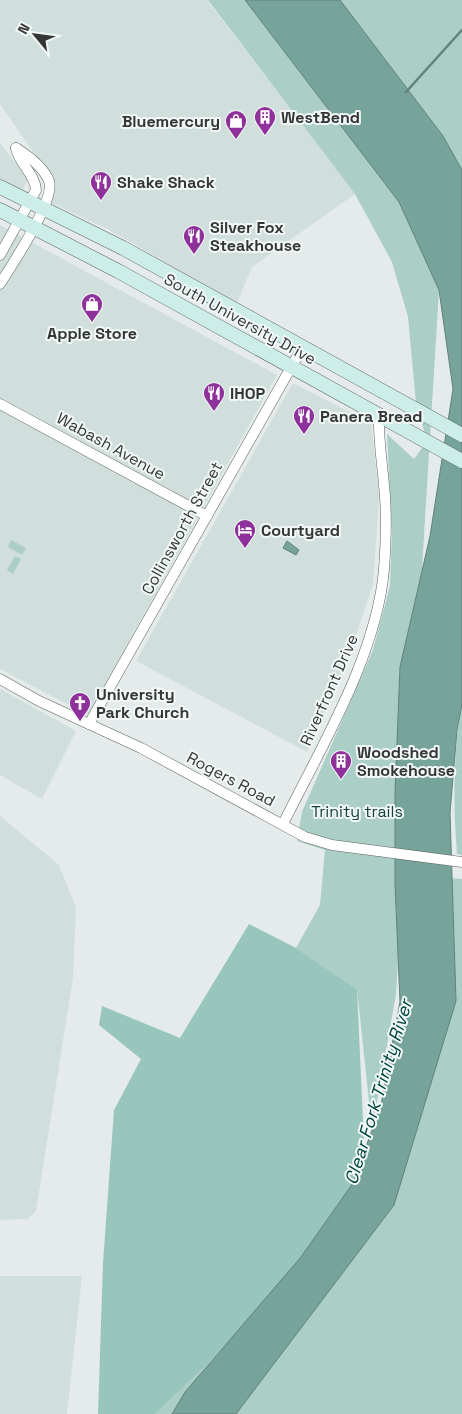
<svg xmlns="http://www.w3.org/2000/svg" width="462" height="1414" font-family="'Space Grotesk',sans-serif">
  <rect width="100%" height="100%" fill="#e4ebea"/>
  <!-- built -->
  <g fill="#d0dfdc">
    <polygon points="0,0 207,0 355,194 252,267 237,303 111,231 50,202 56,185 0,104"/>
    <polygon points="0,143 28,179 23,190 0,179"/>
    <polygon points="0,225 277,375 88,715 0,669"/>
    <polygon points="293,383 371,423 379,496 373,584 350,654 307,752 136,661"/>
    <polygon points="0,689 76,731 42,799 0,775"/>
    <polygon points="0,816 59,865 76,907 73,978 36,1211 28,1219 0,1220"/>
    <polygon points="0,1276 82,1276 67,1414 0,1414"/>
  </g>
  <!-- green -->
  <g fill="#abcec7">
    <polygon points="208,0 245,0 399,202 439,290 396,994 372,1130 357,989 296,948 320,905 325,850 297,841 302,812 373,650 390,586 392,530 387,434 414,459 427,441 416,402 408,317 392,262 355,194"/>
    <polygon points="340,0 462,0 462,170 443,136"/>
    <polygon points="11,540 26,548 22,555 8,547"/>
    <polygon points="15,556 21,559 13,574 7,570"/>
    <path d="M 462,701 L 462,855 L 457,854 C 453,803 453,752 462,701 Z"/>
    <polygon points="450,878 462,879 462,1414 155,1414 208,1364 250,1394 456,1001"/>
  </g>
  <!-- forest -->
  <polygon fill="#98c6bd" points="249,924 296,948 357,989 366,1187 208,1364 155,1414 98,1414 103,1263 114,1110 141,1059 99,1025 102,1006 180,1038"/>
  <!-- water -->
  <g fill="#76a39a" stroke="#62827c">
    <polygon points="245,0 340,0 443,136 462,170 462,704 457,730 450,813 456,1001 394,1205 236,1414 172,1414 185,1392 301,1257 353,1183 381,1105 400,1002 395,883 395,793 400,667 430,536 453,389 439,290 399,202"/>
    <polygon points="287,541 299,550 296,555 283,548"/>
  </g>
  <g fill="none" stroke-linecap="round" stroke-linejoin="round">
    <!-- stream -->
    <polyline stroke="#62827c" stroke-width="2.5" points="406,92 462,30"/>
    <!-- street casing -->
    <g stroke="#5c6260" stroke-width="11">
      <g id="street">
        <path d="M 0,255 L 36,190 C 35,174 19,164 16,148"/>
        <path d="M 0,284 C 11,266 56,200 49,181 C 44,168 27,155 16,148"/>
        <polyline points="0,404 207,516"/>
        <polyline points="0,679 39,701 141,748 305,837 332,845 462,862"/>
        <polyline points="89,724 302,348"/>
        <path d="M 283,824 C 321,747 377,655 384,569 C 386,542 387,512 384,485 C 382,461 378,438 379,414"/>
      </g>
    </g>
    <!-- secondary casing -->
    <g stroke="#5c6260" stroke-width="15">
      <g id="secondary">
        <polyline points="0,187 123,248 462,435"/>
        <polyline points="0,210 118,271 462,461"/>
      </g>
    </g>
    <!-- street -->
    <use href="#street" stroke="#fff" stroke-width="10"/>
    <!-- secondary -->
    <use href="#secondary" stroke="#ccede8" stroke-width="14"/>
  </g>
  <!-- icons -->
  <defs>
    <g id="building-pin" transform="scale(1.125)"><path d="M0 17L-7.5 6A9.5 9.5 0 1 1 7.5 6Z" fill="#8f319b" stroke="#f1f8f7"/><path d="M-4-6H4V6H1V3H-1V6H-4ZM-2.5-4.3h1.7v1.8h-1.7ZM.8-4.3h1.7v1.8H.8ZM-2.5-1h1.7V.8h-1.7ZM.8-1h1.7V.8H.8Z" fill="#fff"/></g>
    <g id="shop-pin" transform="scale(1.125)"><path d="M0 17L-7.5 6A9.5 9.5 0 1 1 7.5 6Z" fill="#8f319b" stroke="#f1f8f7"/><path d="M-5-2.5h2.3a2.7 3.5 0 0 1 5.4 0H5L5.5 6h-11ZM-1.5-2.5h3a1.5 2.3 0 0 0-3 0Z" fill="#fff"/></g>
    <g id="restaurant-pin" transform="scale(1.125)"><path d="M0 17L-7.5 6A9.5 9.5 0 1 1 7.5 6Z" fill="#8f319b" stroke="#f1f8f7"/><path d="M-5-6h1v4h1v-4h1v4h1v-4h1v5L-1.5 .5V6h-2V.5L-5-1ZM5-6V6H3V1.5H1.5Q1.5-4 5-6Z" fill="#fff"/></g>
    <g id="hotel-pin" transform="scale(1.125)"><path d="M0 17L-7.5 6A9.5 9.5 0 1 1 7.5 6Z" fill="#8f319b" stroke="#f1f8f7"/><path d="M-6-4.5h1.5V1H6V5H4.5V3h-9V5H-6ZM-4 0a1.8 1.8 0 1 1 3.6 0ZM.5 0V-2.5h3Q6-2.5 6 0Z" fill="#fff"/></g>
    <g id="church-pin" transform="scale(1.125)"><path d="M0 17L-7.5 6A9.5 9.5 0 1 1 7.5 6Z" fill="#8f319b" stroke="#f1f8f7"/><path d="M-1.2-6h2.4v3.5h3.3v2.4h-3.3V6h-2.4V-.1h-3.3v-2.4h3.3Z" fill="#fff"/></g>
  </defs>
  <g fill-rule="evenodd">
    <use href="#building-pin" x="265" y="117"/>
    <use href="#shop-pin" x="236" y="121"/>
    <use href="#restaurant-pin" x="101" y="182"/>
    <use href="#restaurant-pin" x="194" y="236"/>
    <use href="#shop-pin" x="92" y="304"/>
    <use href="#restaurant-pin" x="214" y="393"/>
    <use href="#restaurant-pin" x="304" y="416"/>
    <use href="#hotel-pin" x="245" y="530"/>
    <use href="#church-pin" x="80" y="703"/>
    <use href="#building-pin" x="341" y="761"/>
  </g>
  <g text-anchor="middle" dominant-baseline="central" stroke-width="4" stroke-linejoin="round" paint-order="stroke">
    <!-- poi labels -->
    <g font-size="16" font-weight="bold" fill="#343636" stroke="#f1f8f7" text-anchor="start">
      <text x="281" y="117">WestBend</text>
      <text x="220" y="121" text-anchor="end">Bluemercury</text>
      <text x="117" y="182">Shake Shack</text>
      <text x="210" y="227">Silver Fox<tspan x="210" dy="18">Steakhouse</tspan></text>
      <text x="92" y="333" text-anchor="middle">Apple Store</text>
      <text x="230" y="393">IHOP</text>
      <text x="320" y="416">Panera Bread</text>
      <text x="261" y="530">Courtyard</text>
      <text x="96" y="694">University<tspan x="96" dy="18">Park Church</tspan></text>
      <text x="357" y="752">Woodshed<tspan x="357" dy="18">Smokehouse</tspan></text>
    </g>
    <!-- street labels -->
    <g font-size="16" fill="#343636" stroke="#f1f8f7">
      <text transform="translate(240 319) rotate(29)">South University Drive</text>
      <text transform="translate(111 446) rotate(29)">Wabash Avenue</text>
      <text transform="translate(182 528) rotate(-61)">Collinsworth Street</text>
      <text transform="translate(329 690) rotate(-66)">Riverfront Drive</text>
      <text transform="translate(231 779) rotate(28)">Rogers Road</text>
    </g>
    <!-- park labels -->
    <g font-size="16" fill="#154039" stroke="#f1f8f7">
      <text x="357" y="811">Trinity trails</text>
    </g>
    <!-- water labels -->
    <g font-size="18" font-style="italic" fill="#00463d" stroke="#f1f8f7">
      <text transform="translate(378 1092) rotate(-73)">Clear Fork Trinity River</text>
    </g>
  </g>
  <!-- north arrow -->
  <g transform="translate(35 35) rotate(299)" stroke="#f1f8f7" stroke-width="4" paint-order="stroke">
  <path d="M0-4L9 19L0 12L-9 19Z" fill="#343636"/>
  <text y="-8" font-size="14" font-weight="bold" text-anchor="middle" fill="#343636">N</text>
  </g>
</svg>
